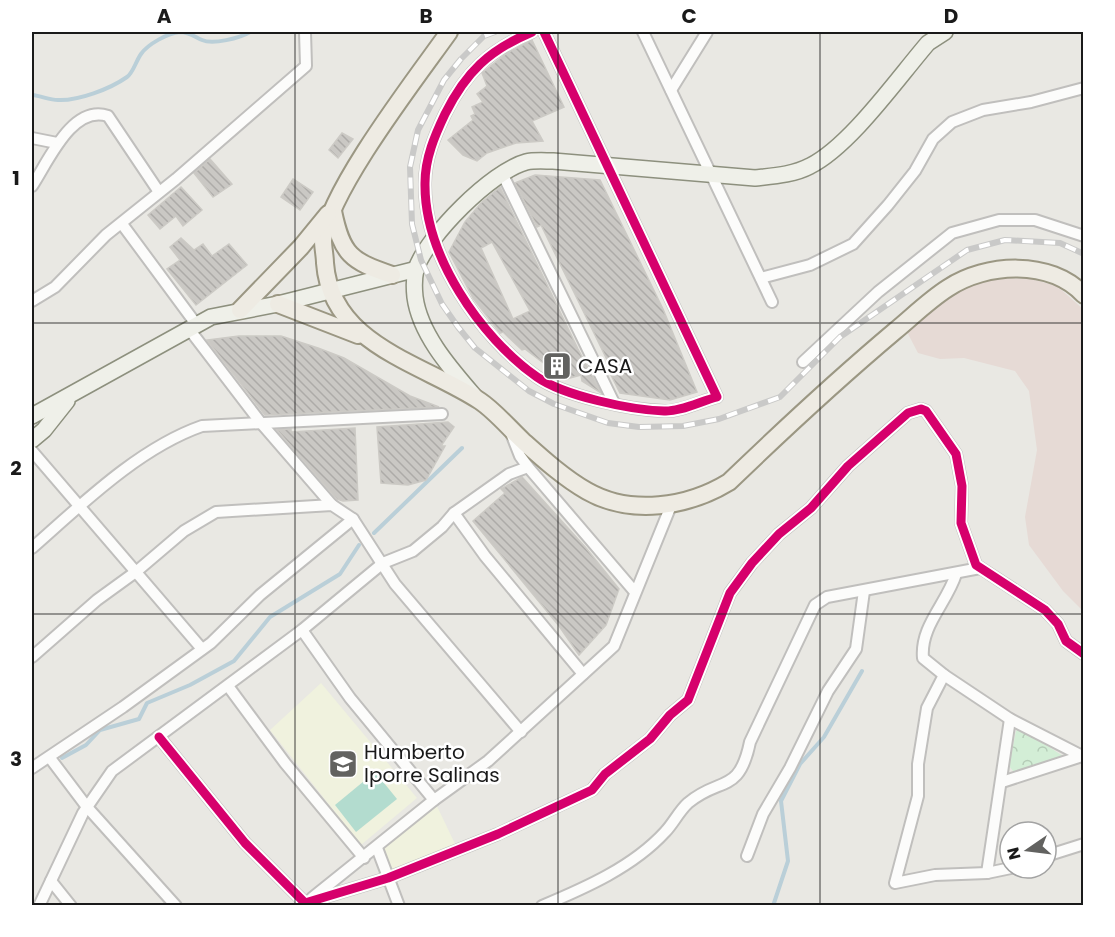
<svg xmlns="http://www.w3.org/2000/svg" width="1115" height="937" font-family="Poppins,sans-serif">
  <defs>
    <pattern id="park-crowns" width="20" height="18" patternUnits="userSpaceOnUse" patternTransform="scale(1.5)"><rect width="20" height="18" fill="#d3eed6"/><path d="M2 6a3 3 0 1 1 6 0M12 15a3 3 0 1 1 6 0" fill="none" stroke="#b5ccb7"/></pattern>
    <pattern id="building-back-hatch" width="6" height="6" patternUnits="userSpaceOnUse" patternTransform="scale(1.5)"><rect width="6" height="6" fill="#cac8c4"/><path d="M-1 5l2 2M0 0l6 6M5-1l2 2" fill="none" stroke="#adaba8"/></pattern>
  </defs>
  <rect width="100%" height="100%" fill="#e9e8e3"/>
  <!-- commercial -->
  <polygon fill="#e6dad5" points="996,278 1031,279 1057,286 1083,309 1084,469 1081,506 1084,520 1083,611 1063,591 1029,545 1025,517 1037,450 1029,391 1015,371 964,358 940,359 918,353 906,330 961,289"/>
  <!-- education -->
  <g fill="#f0f2de">
    <polygon points="321,683 417,798 361,845 270,730"/>
    <polygon points="434,800 458,850 388,878 377,848"/>
  </g>
  <!-- park -->
  <polygon fill="url(#park-crowns)" points="1020,728 1066,758 1014,772 1009,766 1016,731"/>
  <!-- pitch -->
  <polygon fill="#b3dccf" points="375,772 397,799 356,832 335,805"/>
  <g fill="none" stroke-linecap="round" stroke-linejoin="round">
    <!-- stream -->
    <g stroke="#bacfd8" stroke-width="4">
      <path d="M 32,95 C 42,96 49,100 58,100 C 78,101 110,89 127,77 C 133,73 136,61 141,54 C 148,44 168,33 180,32 C 189,32 195,37 202,40 C 213,45 240,38 250,32"/>
      <polyline points="374,533 462,448"/>
      <polyline points="62,758 86,745 100,730 139,719 147,703 190,685 234,661 270,617 340,574 359,545"/>
      <polyline points="773,906 788,861 781,801 800,764 824,737 862,671"/>
    </g>
  </g>
  <!-- building -->
  <g fill="url(#building-back-hatch)" stroke="#cccac5" stroke-width="1.5" fill-rule="evenodd">
    <polygon points="532,40 564,107 532,121 543,141 516,143 487,153 477,161 463,155 448,140 473,120 471,116 475,114 472,107 483,102 477,94 487,86 482,73 507,53"/>
    <polygon points="342,133 353,139 338,158 329,150"/>
    <polygon points="210,159 232,184 213,197 194,173"/>
    <polygon points="535,175 600,180 663,309 697,392 670,400 620,393 611,375 614,374 541,225 537,227 515,183"/>
    <polygon points="293,179 313,192 300,210 281,197"/>
    <polygon points="181,187 202,210 183,226 176,216 160,229 148,215"/>
    <path d="M 500,187 L 578,349 L 601,393 L 582,381 L 581,375 L 566,379 L 563,371 L 556,373 L 551,363 L 546,365 L 525,349 L 522,350 L 503,332 L 500,333 L 473,298 L 449,252 L 465,222 L 481,203 ZM 492,242 L 530,311 L 513,319 L 481,248 Z"/>
    <polygon points="181,238 194,250 203,244 212,256 229,244 247,265 196,305 167,269 180,260 170,247"/>
    <polygon points="239,336 281,336 318,348 344,358 410,396 439,407 265,415 207,340"/>
    <polygon points="448,422 454,427 441,446 445,446 426,480 408,485 381,483 377,427"/>
    <polygon points="355,428 358,500 343,501 337,499 277,430 291,429 291,432"/>
    <polygon points="522,477 586,548 619,589 606,625 579,655 559,626 473,521 505,493 501,489"/>
  </g>
  <g fill="none" stroke-linecap="round" stroke-linejoin="round">
    <!-- minor casing -->
    <g stroke="#c0bfbd" stroke-width="14">
      <g id="minor">
        <path d="M 532,32 C 489,50 466,72 445,114 C 435,135 425,158 425,183 C 424,255 480,337 537,377 C 564,396 631,410 664,411 C 680,412 701,401 717,397 L 544,32"/>
        <polyline points="643,32 772,302"/>
        <polyline points="671,90 707,32"/>
        <polyline points="32,138 57,143"/>
        <polyline points="502,173 614,403"/>
        <path d="M 32,186 C 48,162 72,104 108,116 L 159,192"/>
        <polyline points="122,224 196,324"/>
        <polyline points="761,278 810,265 853,244 888,205 915,171 933,139 952,122 983,110 1031,102 1084,88"/>
        <polyline points="32,301 55,287 106,235 176,179 306,66 305,32"/>
        <polyline points="189,329 261,423 332,505"/>
        <polyline points="803,362 878,292 952,233 999,220 1035,220 1084,236"/>
        <polyline points="511,433 520,456 528,467 635,592"/>
        <polyline points="32,451 202,649"/>
        <polyline points="454,513 485,556 583,674"/>
        <path d="M 32,548 C 82,504 139,448 202,426 L 442,414"/>
        <path d="M 956,574 C 947,603 920,626 923,658 L 944,675 L 927,708 L 918,764 L 918,796 L 895,883 L 935,875 L 987,873 L 1011,868"/>
        <polyline points="302,630 350,698 434,800"/>
        <polyline points="32,657 97,600 137,571 184,531 216,512 332,505 353,519 395,584 521,732"/>
        <polyline points="944,675 1010,719 1084,757"/>
        <polyline points="228,686 285,763 364,858"/>
        <polyline points="159,737 245,843 305,903 388,878 498,834 592,790 605,774 650,739 670,715 688,700 730,593 752,563 779,534 811,508 848,466 908,413 921,409 926,411 956,454 962,486 961,523 976,565 1045,610 1058,624 1066,641 1084,654"/>
        <polyline points="50,758 87,807 176,906"/>
        <polyline points="32,768 123,707 211,643 260,595 353,519"/>
        <polyline points="1002,782 1082,756"/>
        <polyline points="377,848 399,906"/>
        <polyline points="747,856 763,814 790,768 828,691 856,649 864,591"/>
        <polyline points="1046,856 1084,844"/>
        <polyline points="987,873 1010,719"/>
        <polyline points="51,881 71,906"/>
        <polyline points="312,898 434,800 488,761 614,646 672,503"/>
        <polyline points="39,906 83,813 112,771 302,630 383,563 413,551 442,527 454,513 509,474 528,467"/>
        <path d="M 542,906 C 585,888 633,867 665,832 C 673,824 679,811 688,803 C 720,776 739,795 750,742 L 815,605 L 827,597 L 980,568"/>
      </g>
    </g>
    <!-- secondary casing -->
    <g stroke="#8d907e" stroke-width="18">
      <g id="secondary">
        <path d="M 476,398 C 452,370 420,335 415,297 C 414,288 414,278 416,269 C 427,236 492,171 526,162 C 534,160 545,161 553,161 L 755,178 C 773,176 793,175 810,166 C 850,146 897,79 928,43 L 945,32"/>
        <polyline points="32,416 211,317 278,304 417,269"/>
        <polyline points="32,440 44,430 67,401"/>
      </g>
    </g>
    <!-- primary casing -->
    <g stroke="#9b9783" stroke-width="20">
      <g id="primary">
        <path d="M 449,32 C 417,77 330,189 323,240 C 323,248 325,256 325,263 C 331,345 422,363 480,401 C 495,411 509,428 523,441 C 542,458 564,478 587,491 C 631,516 688,507 729,482 C 783,430 838,379 895,331 C 912,317 929,300 948,288 C 986,263 1050,259 1084,295"/>
        <path d="M 333,211 C 342,255 351,261 392,275"/>
        <polyline points="278,304 358,335"/>
        <polyline points="240,310 301,247 328,214"/>
      </g>
    </g>
    <!-- minor -->
    <use href="#minor" stroke="#fcfcfb" stroke-width="10"/>
    <!-- secondary -->
    <use href="#secondary" stroke="#eff0e9" stroke-width="15"/>
    <!-- primary -->
    <use href="#primary" stroke="#eeebe3" stroke-width="16"/>
    <!-- rail casing -->
    <g stroke="#c9c9c8" stroke-width="6">
      <polyline id="rail" points="495,32 484,36 461,59 444,80 418,130 410,167 412,224 421,260 442,304 458,327 475,348 529,391 554,404 608,423 639,427 683,426 719,419 780,397 840,337 967,250 1005,240 1060,243 1084,254"/>
    </g>
    <!-- rail -->
    <use href="#rail" stroke="#fff" stroke-width="4" stroke-dasharray="11" stroke-linecap="butt"/>
    <!-- cycleway casing -->
    <g stroke="#fff" stroke-width="13">
      <g id="cycleway">
        <path d="M 532,32 C 489,50 466,72 445,114 C 435,135 425,158 425,183 C 424,255 480,337 537,377 C 564,396 631,410 664,411 C 680,412 701,401 717,397 L 544,32"/>
        <polyline points="159,737 245,843 305,903 388,878 498,834 592,790 605,774 650,739 670,715 688,700 730,593 752,563 779,534 811,508 848,466 908,413 921,409 926,411 956,454 962,486 961,523 976,565 1045,610 1058,624 1066,641 1084,654"/>
      </g>
    </g>
    <!-- cycleway -->
    <use href="#cycleway" stroke="#d6006c" stroke-width="9"/>
  </g>
  <!-- grid -->
  <path fill="none" stroke="#1a1a1a" stroke-width="1.5" stroke-opacity="0.55" d="M 295,32 L 295,906M 558,32 L 558,906M 820,32 L 820,906M 32,323 L 1084,323M 32,614 L 1084,614"/>
  <!-- icons -->
  <defs>
    <g id="building-square" transform="scale(1.5)"><rect x="-9" y="-9" width="18" height="18" rx="4" fill="#626260" stroke="#fff"/><path d="M-4-6H4V6H1V3H-1V6H-4ZM-2.5-4.3h1.7v1.8h-1.7ZM.8-4.3h1.7v1.8H.8ZM-2.5-1h1.7V.8h-1.7ZM.8-1h1.7V.8H.8Z" fill="#fff"/></g>
    <g id="school-square" transform="scale(1.5)"><rect x="-9" y="-9" width="18" height="18" rx="4" fill="#626260" stroke="#fff"/><path d="M0-5L7-2L0 1L-7-2ZM-4 1L0 2.5L4 1V4Q0 6-4 4Z" fill="#fff"/></g>
  </defs>
  <g fill-rule="evenodd">
    <use href="#building-square" x="557" y="366"/>
    <use href="#school-square" x="343" y="764"/>
  </g>
  <g text-anchor="middle" dominant-baseline="central" stroke-width="5" stroke-linejoin="round" paint-order="stroke">
    <!-- poi labels -->
    <g font-size="20" fill="#1a1a1a" stroke="#fff" text-anchor="start">
      <text x="578" y="366">CASA</text>
      <text x="364" y="752">Humberto<tspan x="364" dy="23">Iporre Salinas</tspan></text>
    </g>
  </g>
  <!-- border -->
  <rect width="1115" height="937" fill="none" stroke="#ffffff" stroke-width="66"/>
  <!-- north arrow -->
  <g transform="translate(1028 850) rotate(256)"><circle r="28" fill="#ffffff" stroke="#a3a3a3" stroke-width="1.5"/>
  <path d="M0-4.5L10 22L0 15L-10 22Z" fill="#626260"/>
  <text y="-9" font-size="16" font-weight="bold" text-anchor="middle" fill="#1a1a1a">N</text>
  </g>
  <rect x="33" y="33" width="1049" height="871" fill="none" stroke="#1a1a1a" stroke-width="2"/>
  <g font-size="20" text-anchor="middle" font-weight="bold" fill="#1a1a1a">
    <text x="164" y="23">A</text>
    <text x="426" y="23">B</text>
    <text x="689" y="23">C</text>
    <text x="951" y="23">D</text>
    <text x="16" y="185">1</text>
    <text x="16" y="475">2</text>
    <text x="16" y="766">3</text>
  </g>
</svg>
